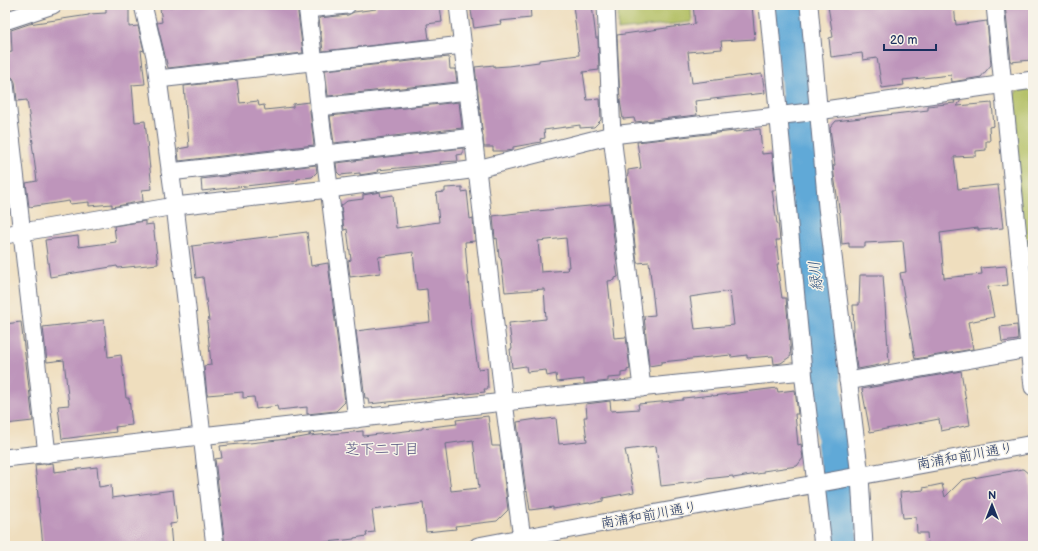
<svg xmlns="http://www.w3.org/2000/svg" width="1038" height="551" font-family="'Balsamiq Sans','Klee One',sans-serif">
  <rect width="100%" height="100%" fill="#f7f3e8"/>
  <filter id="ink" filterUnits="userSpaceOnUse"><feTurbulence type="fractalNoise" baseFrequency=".025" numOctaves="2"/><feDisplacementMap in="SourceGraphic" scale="8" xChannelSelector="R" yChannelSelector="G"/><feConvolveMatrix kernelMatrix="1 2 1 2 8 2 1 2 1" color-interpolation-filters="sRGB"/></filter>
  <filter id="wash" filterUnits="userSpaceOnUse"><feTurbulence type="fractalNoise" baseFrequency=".012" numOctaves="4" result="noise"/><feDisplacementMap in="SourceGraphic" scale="16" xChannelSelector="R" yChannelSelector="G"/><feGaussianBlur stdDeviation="0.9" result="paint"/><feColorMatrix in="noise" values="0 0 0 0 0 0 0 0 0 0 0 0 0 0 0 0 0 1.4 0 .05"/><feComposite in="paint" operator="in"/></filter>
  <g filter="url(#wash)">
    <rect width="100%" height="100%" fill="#efdebe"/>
    <!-- green -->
    <g fill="#b1be60" stroke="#66765f">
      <polygon points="618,5 691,5 692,22 618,30"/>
      <polygon points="1033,88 1033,258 1025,251 1008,101 1017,91"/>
    </g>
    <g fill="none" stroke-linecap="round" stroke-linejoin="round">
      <!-- river -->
      <polyline stroke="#60a9d7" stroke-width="31" points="789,5 802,151 843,546"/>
    </g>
    <g id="blocks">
      <!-- building -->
      <g fill="#be95bb" fill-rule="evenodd">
        <polygon points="106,5 129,5 129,27 138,26 144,51 141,50 145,84 132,85 135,122 145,121 152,189 142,190 143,201 112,207 112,204 89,206 89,202 70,204 69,201 29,207 26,183 37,181 32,143 33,143 27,100 17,101 15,82 13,78 9,75 8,69 6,53 12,52 11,30 29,24 89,15 89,14 106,13"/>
        <polygon points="186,5 297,5 303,53 168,68 157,23 162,22 160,8"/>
        <polygon points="376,5 440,5 442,22 427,24 429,39 323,51 319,18 348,15 354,12 376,9"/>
        <polygon points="470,5 530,5 531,18 500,21 501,24 474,28"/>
        <polygon points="573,5 592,5 596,38 598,38 599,70 583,72 587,100 600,99 601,120 594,127 580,128 580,125 544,130 545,138 540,139 541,142 513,147 513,150 507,151 493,151 493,147 484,147 475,67 494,65 494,67 508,66 539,62 539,60 579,55"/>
        <polygon points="693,5 752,5 755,39 721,41 722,49 688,52 692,83 762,74 765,93 695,101 697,115 635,122 634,118 623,119 620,100 617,35 695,24"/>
        <polygon points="829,5 954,5 956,25 987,21 991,65 981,77 952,82 951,75 903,80 904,85 882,88 877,58 863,60 862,53 831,57 829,38 833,37 828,6"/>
        <polygon points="1005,5 1031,5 1033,22 1033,49 1030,49 1031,60 1011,62"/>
        <polygon points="449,57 450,69 455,69 457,82 328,96 325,70"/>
        <polygon points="237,80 240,103 258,101 259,106 264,105 265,110 293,107 293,104 309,102 314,145 179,161 178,149 189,147 184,86"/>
        <polygon points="961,100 957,106 992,103 994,126 989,127 990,141 986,141 986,150 976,151 976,156 954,157 958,189 998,185 1003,228 978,230 978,228 940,233 944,278 982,274 981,268 1006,266 1008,285 988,287 994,317 968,322 973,349 915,359 900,273 906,272 903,241 865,243 865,247 849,247 849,243 842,244 840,215 834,175 833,166 835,165 830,128 836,121 928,110 928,106 955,103 954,101"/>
        <polygon points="459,102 462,128 334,143 330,116"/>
        <path d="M 760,129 L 762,154 L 772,153 L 776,190 L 772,190 L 777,223 L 778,223 L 780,240 L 776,240 L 779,264 L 777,264 L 782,298 L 786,298 L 791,356 L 781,363 L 774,364 L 773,356 L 747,358 L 747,355 L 731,357 L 731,355 L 661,362 L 661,364 L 649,366 L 644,316 L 655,315 L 649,262 L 637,263 L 627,175 L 628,175 L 628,170 L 641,168 L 637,142 L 735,131 L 735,132 ZM 730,291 L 734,325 L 695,329 L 690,297 Z"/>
        <polygon points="463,148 463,154 457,155 458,161 440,162 441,164 377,170 378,172 360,175 360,173 340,175 337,172 336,163"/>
        <polygon points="316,165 317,172 312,177 297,179 298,180 202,191 201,179"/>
        <polygon points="5,186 6,186 9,210 5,210"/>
        <polygon points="462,187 462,192 467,191 470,219 473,218 475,241 465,242 472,327 478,369 487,368 488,389 484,389 485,392 369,404 368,398 365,398 356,331 430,322 427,289 417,290 413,252 378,257 380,273 350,277 348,261 351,260 347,229 344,230 341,206 347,201 363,199 363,195 380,192 381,197 393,195 396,228 439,222 436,193 445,192 445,188"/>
        <path d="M 610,204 L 617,265 L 616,265 L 618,277 L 615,278 L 615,280 L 608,281 L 614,338 L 626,337 L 630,369 L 627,370 L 627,372 L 621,373 L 621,377 L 608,378 L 608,381 L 584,384 L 584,379 L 557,382 L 556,374 L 547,376 L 546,370 L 527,372 L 526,366 L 512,368 L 510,349 L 512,349 L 509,323 L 546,319 L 544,289 L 505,292 L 501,259 L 499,257 L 497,238 L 495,239 L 493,216 L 517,213 ZM 566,238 L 569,267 L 567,267 L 568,270 L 541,272 L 538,241 Z"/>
        <polygon points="145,221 145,225 153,224 158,264 118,268 117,266 50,277 45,240 78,236 79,247 116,242 114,226"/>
        <polygon points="307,232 311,266 328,263 345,402 336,411 307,414 307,407 278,410 277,406 256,409 254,397 243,398 243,392 207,395 204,366 211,365 207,322 209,321 203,277 196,278 192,246"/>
        <polygon points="860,275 883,275 889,363 858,369 857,368 852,331 854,331 853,305 859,305"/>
        <polygon points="104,320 108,357 121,355 126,398 129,398 132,425 115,427 116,432 62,439 58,406 69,405 64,360 47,362 43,327"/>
        <polygon points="21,322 33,421 5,424 5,324"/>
        <polygon points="1017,325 1018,340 1002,342 1000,327"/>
        <polygon points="961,371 970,425 941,431 939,419 870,432 862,389"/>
        <polygon points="777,388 778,392 795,390 798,414 795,414 798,445 801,444 803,458 797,466 763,471 763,473 733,478 733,476 706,479 706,480 695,482 661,486 656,446 625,450 634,492 603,498 603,501 590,504 589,503 553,509 553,507 530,510 527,491 526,492 517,422 537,419 537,420 556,418 559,444 587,441 584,417 587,417 586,404 610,401 611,411 639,409 638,404 683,400 683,398 713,395 713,396"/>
        <path d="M 488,416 L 492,446 L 500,446 L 508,510 L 497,521 L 455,526 L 456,529 L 426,532 L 423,503 L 372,510 L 375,532 L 366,533 L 367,536 L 354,538 L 354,539 L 292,546 L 225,546 L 215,459 L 222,458 L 220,446 L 298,438 L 309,436 L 309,434 L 311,434 L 309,436 L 363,431 L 363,436 L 422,429 L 422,428 L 457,424 L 456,420 ZM 473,440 L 479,488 L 451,491 L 445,444 Z"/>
        <polygon points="53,463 54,472 97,467 99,487 111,485 112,498 173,490 177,523 170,524 172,546 43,546 35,465"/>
        <polygon points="1023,469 1030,475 1033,546 928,546 927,533 917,533 916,517 903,518 900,492 924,490 923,488 942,484 945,497 962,480"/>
      </g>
    </g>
  </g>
  <g filter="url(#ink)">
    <use href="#blocks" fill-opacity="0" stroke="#656c80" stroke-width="1"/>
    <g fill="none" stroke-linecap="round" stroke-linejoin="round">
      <!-- minor casing -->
      <g stroke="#656c80" stroke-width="19">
        <g id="minor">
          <polyline points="143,5 155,56 158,79 175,206 215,546"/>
          <polyline points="307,5 357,419"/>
          <polyline points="458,5 504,402 523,546"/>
          <polyline points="606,5 612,135 642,388"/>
          <polyline points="768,5 803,371 823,546"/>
          <polyline points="809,5 827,207 860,476 864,546"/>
          <polyline points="995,5 1033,387"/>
          <polyline points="307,9 347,5"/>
          <polyline points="5,21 53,5"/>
          <polyline points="158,79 463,45"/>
          <polyline points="5,84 47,454"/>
          <polyline points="319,107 468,91"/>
          <polyline points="170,172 474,137"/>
          <polyline points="5,235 175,206 329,189 477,169 612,135 818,111 1033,80"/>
          <polyline points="848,381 1033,348"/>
          <polyline points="5,458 504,402 803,371"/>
          <polyline points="478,546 1033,444"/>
        </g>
      </g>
      <!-- minor -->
      <use href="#minor" stroke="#fff" stroke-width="17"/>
    </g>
  </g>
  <g text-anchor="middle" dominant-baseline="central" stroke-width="3" stroke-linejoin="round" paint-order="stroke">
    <!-- street labels -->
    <g font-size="14" fill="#1b2f5e" stroke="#f7f3e8">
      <text transform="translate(965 456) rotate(-10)">南浦和前川通り</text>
      <text transform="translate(649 515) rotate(-10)">南浦和前川通り</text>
    </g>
    <!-- water labels -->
    <g font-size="15" font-style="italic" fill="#305482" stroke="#f7f3e8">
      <text transform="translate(816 276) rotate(-96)">緑川</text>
    </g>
    <!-- neighbourhood labels -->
    <g font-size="15" fill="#54537f" stroke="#f7f3e8">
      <text x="382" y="449">芝下二丁目</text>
    </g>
  </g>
  <!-- margin -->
  <rect width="1038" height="551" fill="none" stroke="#f7f3e8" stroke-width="20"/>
  <!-- north arrow -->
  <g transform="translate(992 505)" stroke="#f7f3e8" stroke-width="3" paint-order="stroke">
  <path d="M0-3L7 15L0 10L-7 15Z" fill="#1b2f5e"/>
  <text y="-6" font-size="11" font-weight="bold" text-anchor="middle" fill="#1b2f5e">N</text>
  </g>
  <!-- scale -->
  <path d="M884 44v6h52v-6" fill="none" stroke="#1b2f5e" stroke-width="2"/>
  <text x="890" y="44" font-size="12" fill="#1b2f5e" stroke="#f7f3e8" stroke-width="3" paint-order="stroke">20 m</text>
</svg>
